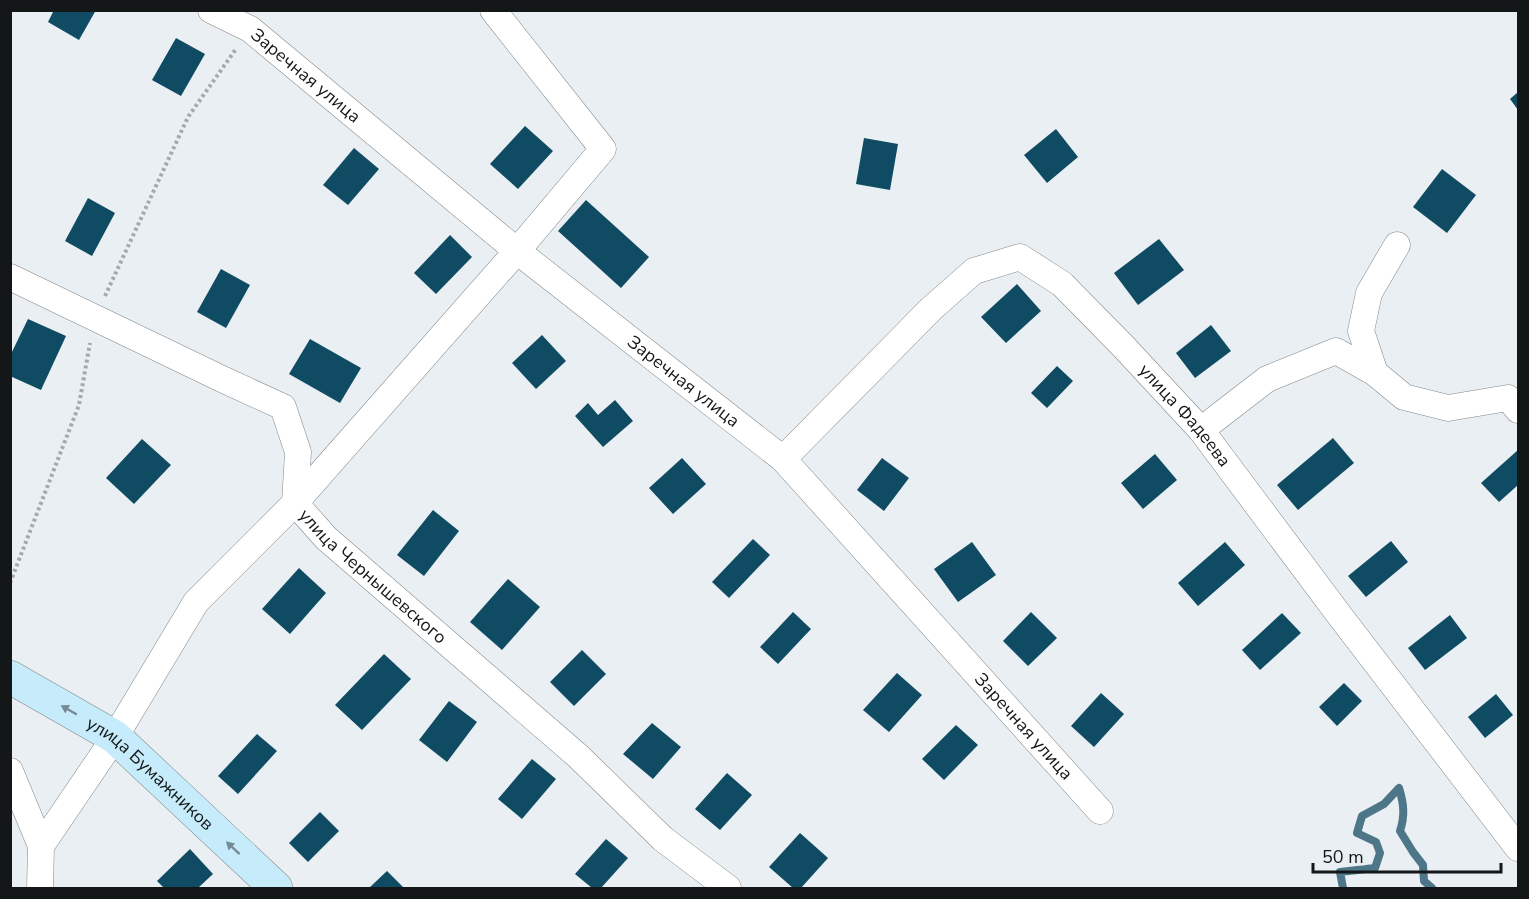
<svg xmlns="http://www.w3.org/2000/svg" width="1529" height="899" font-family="'Nunito Sans',sans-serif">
  <rect width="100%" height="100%" fill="#e9eff2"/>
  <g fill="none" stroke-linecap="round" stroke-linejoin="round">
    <!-- stream -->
    <path stroke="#4d7689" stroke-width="8" d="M 1343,888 L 1340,872 L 1375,868 L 1380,853 L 1376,842 L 1357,833 L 1362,816 L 1384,804 L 1399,788 C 1404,804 1405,816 1400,831 L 1413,852 L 1423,865 L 1424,881 L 1432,888"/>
  </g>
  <!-- building -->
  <g fill="#0f4b63">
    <polygon points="54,10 96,10 79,40 48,22"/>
    <polygon points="176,38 205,54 181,96 152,80"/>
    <polygon points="1518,92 1518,110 1510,99"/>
    <polygon points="525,126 553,151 518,189 490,164"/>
    <polygon points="1056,129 1078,157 1047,183 1024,155"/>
    <polygon points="864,138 898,144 890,190 856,184"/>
    <polygon points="354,148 379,169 348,205 323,185"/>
    <polygon points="1442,169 1476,195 1447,233 1413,207"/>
    <polygon points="88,198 115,213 92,256 65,241"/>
    <polygon points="586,200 649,257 621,288 558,231"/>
    <polygon points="450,235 472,257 436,294 414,273"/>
    <polygon points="1159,239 1184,270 1138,305 1114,273"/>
    <polygon points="221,269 250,285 226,328 197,312"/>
    <polygon points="1017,284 1041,311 1006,343 981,317"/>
    <polygon points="28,319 66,336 41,390 10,376 10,356"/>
    <polygon points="1211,325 1231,351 1195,378 1176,353"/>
    <polygon points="542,335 566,361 536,389 512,363"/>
    <polygon points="310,339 361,368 340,403 289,374"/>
    <polygon points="1057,366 1073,381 1047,408 1031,393"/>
    <polygon points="615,400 633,421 603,447 575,416 588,403 598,415"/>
    <polygon points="1333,438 1354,463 1298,510 1277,485"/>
    <polygon points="142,439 171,465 134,504 106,478"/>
    <polygon points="1518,450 1518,485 1499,502 1481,483"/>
    <polygon points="1155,454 1177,480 1143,509 1121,483"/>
    <polygon points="682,458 706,484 673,514 649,488"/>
    <polygon points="882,458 909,478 884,511 857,490"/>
    <polygon points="433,510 459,531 424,576 397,555"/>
    <polygon points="753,539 770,555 729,598 712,582"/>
    <polygon points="1391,541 1408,562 1366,597 1348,576"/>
    <polygon points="972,542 996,575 958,602 934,569"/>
    <polygon points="1225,542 1245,565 1198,606 1178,583"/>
    <polygon points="299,568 326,593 290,634 262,609"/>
    <polygon points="508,579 540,607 502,650 470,622"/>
    <polygon points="793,612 811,629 778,664 760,647"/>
    <polygon points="1031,612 1057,638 1028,666 1003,641"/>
    <polygon points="1282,613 1301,633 1260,670 1242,650"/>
    <polygon points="1450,615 1467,638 1425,670 1408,648"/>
    <polygon points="582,650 606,674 574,706 550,682"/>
    <polygon points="384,654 411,679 362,730 335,705"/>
    <polygon points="897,673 922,695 889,732 863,710"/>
    <polygon points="1344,683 1362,701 1337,726 1319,707"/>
    <polygon points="1101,693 1124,714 1094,747 1071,726"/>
    <polygon points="1496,694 1513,715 1485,738 1468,717"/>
    <polygon points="449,701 477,722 447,762 419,740"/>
    <polygon points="652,723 681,747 653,779 623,754"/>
    <polygon points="956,725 978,745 944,780 922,759"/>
    <polygon points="257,734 277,751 238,794 218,776"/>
    <polygon points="532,759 556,779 522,819 498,799"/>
    <polygon points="727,773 752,795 720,830 695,809"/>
    <polygon points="320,812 339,831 308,862 289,843"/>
    <polygon points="800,833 828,858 801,888 793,888 769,867"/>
    <polygon points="606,839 628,858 601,888 592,888 575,874"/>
    <polygon points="190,849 213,874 198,888 164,888 157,881"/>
    <polygon points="387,871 404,888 369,888"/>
  </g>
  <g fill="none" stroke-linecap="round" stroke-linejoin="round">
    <!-- street casing -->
    <g stroke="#83888b" stroke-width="27">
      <g id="street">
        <path id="s1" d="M 211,10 L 250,29 L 517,251 L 783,459 L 1100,811"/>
        <path id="s2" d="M 10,277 L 222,379 L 283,407 L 298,452 L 295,503 L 326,538 L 578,756 L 663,839 L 728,888"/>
        <polyline points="1375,373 1361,331 1369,293 1397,245"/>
        <polyline points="1201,430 1267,379 1336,351 1375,373 1404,397 1448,408 1508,398 1518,410"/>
        <path id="s3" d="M 783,459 L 931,309 L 974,271 L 1020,257 L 1062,284 L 1123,346 L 1201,430 L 1340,616 L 1518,848"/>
        <polyline points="10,771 41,846 40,888"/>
        <polyline points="41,846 115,737 196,602 295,503 517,251 603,149 493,10"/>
      </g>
    </g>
    <!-- secondary casing -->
    <g stroke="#83888b" stroke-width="34">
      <g id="secondary">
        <path id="s4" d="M 10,677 L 115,737 L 276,888"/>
      </g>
    </g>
    <!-- path -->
    <g stroke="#a4a9ab" stroke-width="4" stroke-dasharray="3 3" stroke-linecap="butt">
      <polyline points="105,296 188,117 236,49"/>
      <polyline points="10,583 79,405 90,343"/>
    </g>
    <!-- street -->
    <use href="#street" stroke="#fff" stroke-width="26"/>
    <!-- secondary -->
    <use href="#secondary" stroke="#c6ebfa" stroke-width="33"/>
  </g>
  <!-- one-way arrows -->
  <defs><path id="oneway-solid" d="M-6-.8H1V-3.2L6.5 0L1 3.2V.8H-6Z" transform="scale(1.5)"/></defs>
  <g fill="#768c94">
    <use href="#oneway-solid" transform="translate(69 710) rotate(-150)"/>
    <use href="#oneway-solid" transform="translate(233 848) rotate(-137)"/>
  </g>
  <g text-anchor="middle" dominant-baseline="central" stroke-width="6" stroke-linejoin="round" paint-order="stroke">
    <!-- street labels -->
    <g font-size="18" fill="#141718" stroke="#e9eff2">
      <text stroke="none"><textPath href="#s1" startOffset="116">Заречная улица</textPath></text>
      <text stroke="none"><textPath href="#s1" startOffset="602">Заречная улица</textPath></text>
      <text stroke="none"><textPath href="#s3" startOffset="546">улица Фадеева</textPath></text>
      <text stroke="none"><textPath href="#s2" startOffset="508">улица Чернышевского</textPath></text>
      <text stroke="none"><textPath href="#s1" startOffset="1088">Заречная улица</textPath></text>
      <text stroke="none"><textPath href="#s4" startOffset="171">улица Бумажников</textPath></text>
    </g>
  </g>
  <!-- border -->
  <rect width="1529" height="899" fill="none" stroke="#141718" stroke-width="24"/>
  <!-- scale -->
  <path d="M1313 863v9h188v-9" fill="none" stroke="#141718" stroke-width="3"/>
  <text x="1322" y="863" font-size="18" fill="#141718" stroke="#e9eff2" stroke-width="4.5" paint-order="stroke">50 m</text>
</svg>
